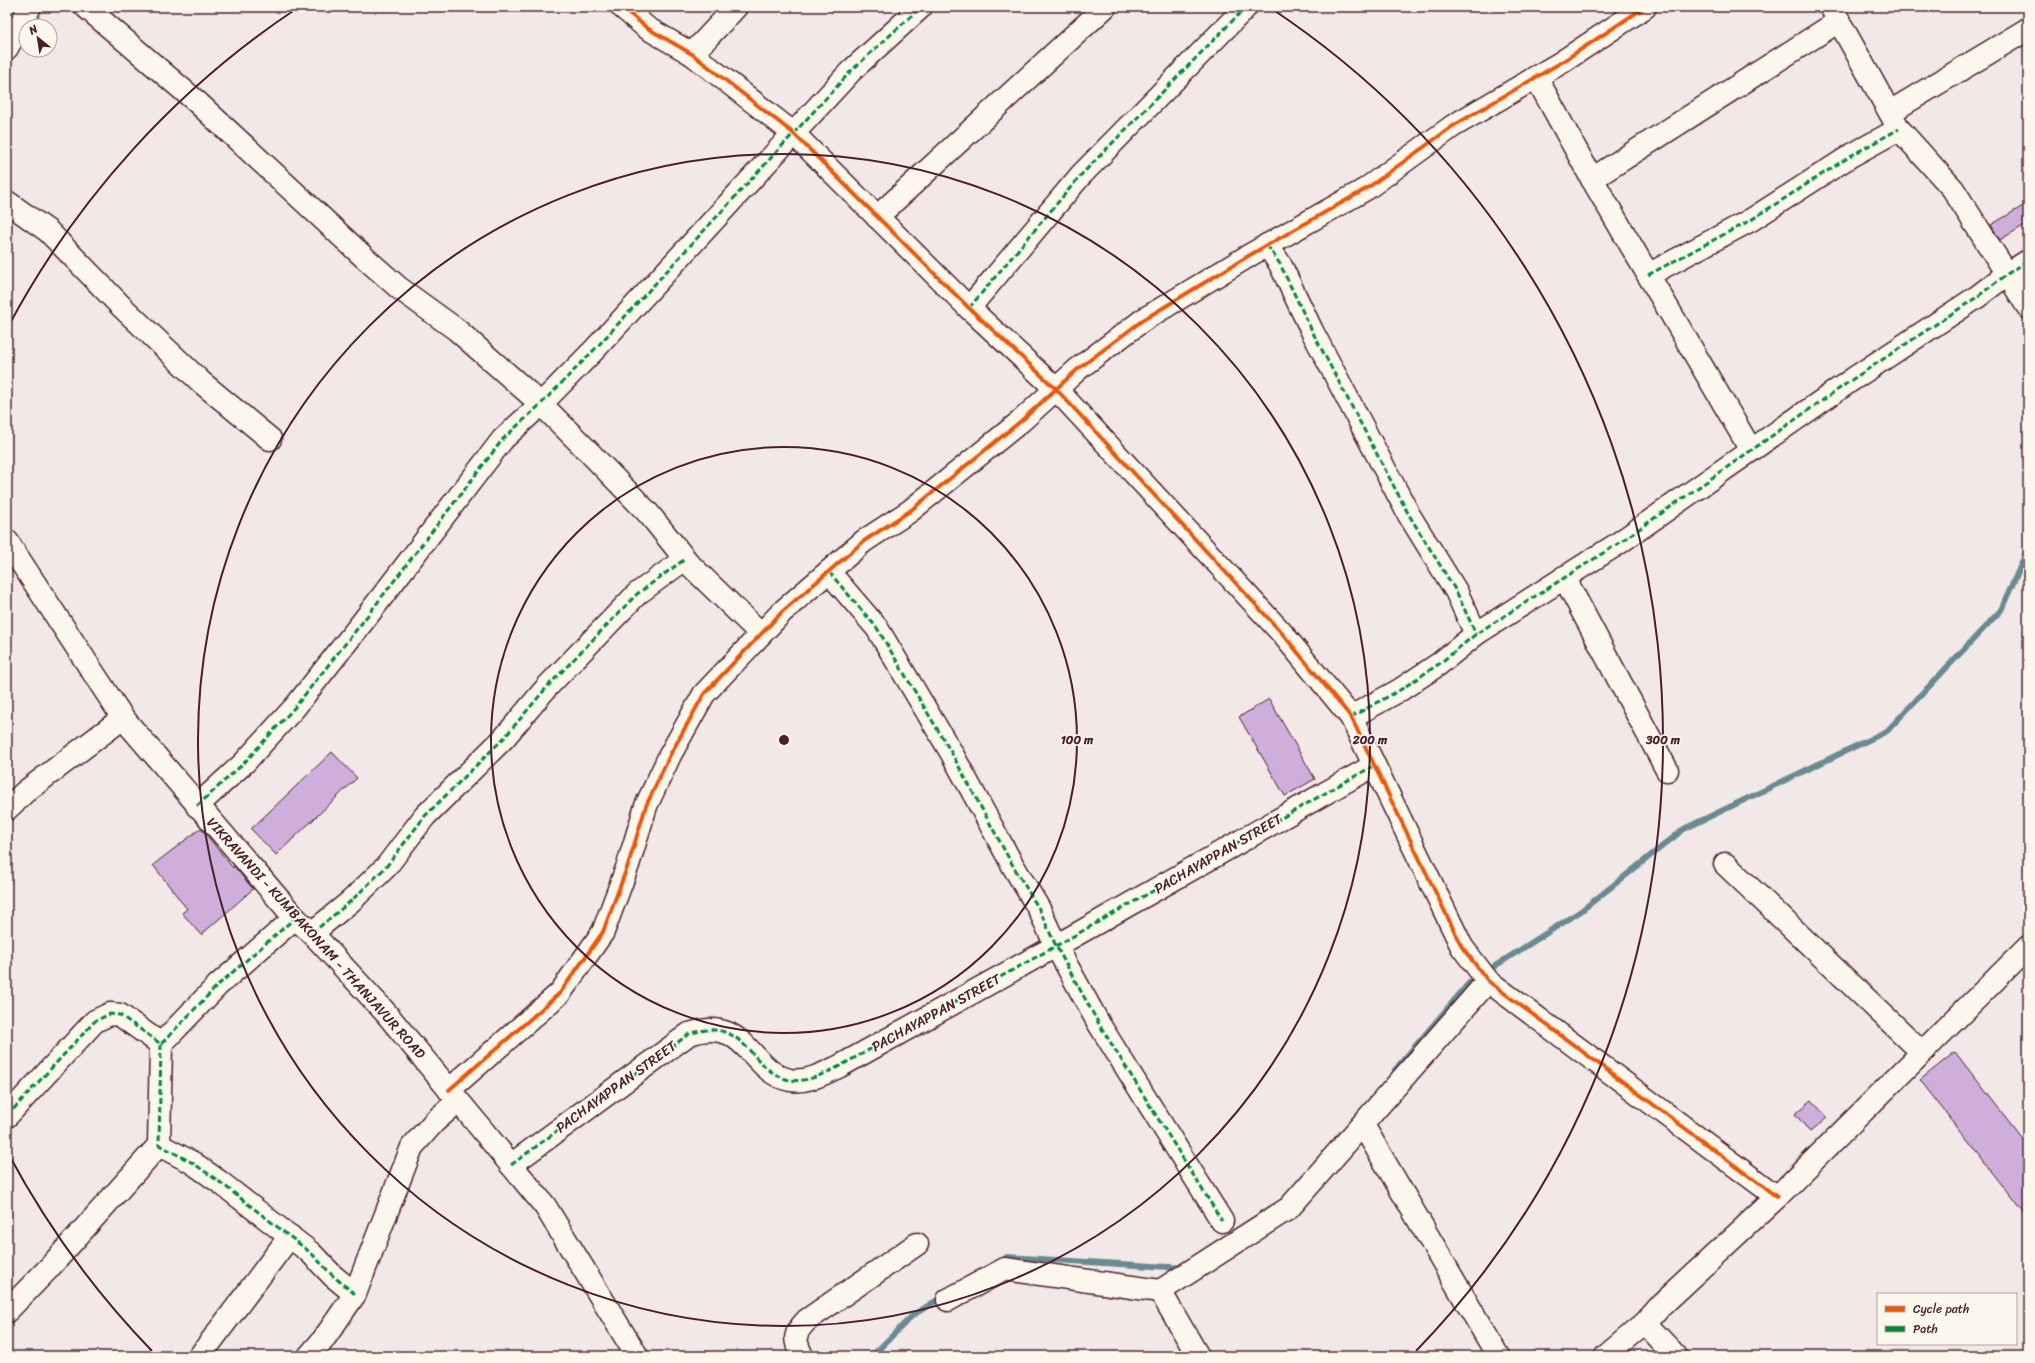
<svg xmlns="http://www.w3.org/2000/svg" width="2035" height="1363" font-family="Sriracha,sans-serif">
  <rect width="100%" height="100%" fill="#f2e8e8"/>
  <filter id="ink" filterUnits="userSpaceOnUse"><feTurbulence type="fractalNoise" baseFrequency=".025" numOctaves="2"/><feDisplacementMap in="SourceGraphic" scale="8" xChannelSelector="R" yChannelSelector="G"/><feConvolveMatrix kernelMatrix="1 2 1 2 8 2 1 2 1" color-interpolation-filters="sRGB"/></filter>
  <g filter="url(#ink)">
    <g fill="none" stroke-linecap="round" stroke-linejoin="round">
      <!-- stream -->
      <g stroke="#6a8a92" stroke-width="6">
        <polyline points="1395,1070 1470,982 1581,911 1684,829 1887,731 2001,610 2028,549"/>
        <polyline points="998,1263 1007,1257 1185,1268"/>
        <polyline points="872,1356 913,1315 944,1296"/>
      </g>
    </g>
    <!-- building -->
    <g fill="#ceaeda" stroke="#4a1f2b">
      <polygon points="2028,203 2028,223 2000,240 1991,225"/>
      <polygon points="1269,699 1315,779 1285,796 1239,717"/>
      <polygon points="332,752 357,778 276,855 251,829"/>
      <polygon points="201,828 233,868 234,866 253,889 201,935 182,913 187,909 153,865"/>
      <polygon points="1955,1052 2028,1146 2028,1218 1920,1080"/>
      <polygon points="1812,1100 1827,1118 1810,1132 1795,1114"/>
    </g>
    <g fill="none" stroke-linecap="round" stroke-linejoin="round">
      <!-- minor casing -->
      <g stroke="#4a1f2b" stroke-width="25">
        <g id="minor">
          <polyline points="86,7 197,102 365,258 399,288 457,330 541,404 587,450 649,514 689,564 761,634"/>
          <polyline points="622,7 647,28 692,54 793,133 969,308 1057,390 1281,632 1351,717 1462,947 1488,981 1777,1197"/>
          <polyline points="1831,7 1899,129 1953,189 2028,307"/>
          <polyline points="692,54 736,7"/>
          <polyline points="1536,77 1592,179 1751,450"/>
          <polyline points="1890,112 2028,29"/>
          <polyline points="1592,179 1839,21"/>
          <polyline points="7,202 48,231 122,307 201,382 270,439"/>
          <polyline points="877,217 1105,7"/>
          <polyline points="1267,245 1280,264 1312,331 1409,515 1456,591 1476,634"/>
          <polyline points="1648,275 1751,220 1852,155 1899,129"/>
          <polyline points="969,308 1081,175 1246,7"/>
          <polyline points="829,572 877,628 951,752 1012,864 1039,909 1056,946 1099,1024 1222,1221"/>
          <polyline points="1564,577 1667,770"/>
          <polyline points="1351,717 1400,690 1439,664 1476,634 1619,543 1853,379 1977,297 2007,274 2028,261"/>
          <polyline points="197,806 244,763 295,707 361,624 503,439 541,404 595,349 851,71 921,7"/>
          <polyline points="7,809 25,792 123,718"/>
          <polyline points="1725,864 1922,1052"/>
          <polyline points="312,933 351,901 386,867 425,816 504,738 547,687 637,594 685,559"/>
          <polyline points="161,1044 159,1145 193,1163 221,1183 311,1253 333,1276 355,1294"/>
          <polyline points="449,1090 560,993 603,932 628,865 646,806 670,755 704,694 783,611 864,541 910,511 1021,421 1078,369 1143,320 1250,255 1366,189 1453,126 1562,62 1645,7"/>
          <polyline points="7,1116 95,1021 110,1014 120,1015 161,1044 218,985 295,918"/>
          <polyline points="1363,1125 1498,1356"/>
          <path d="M 511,1165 L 689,1034 C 747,1014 749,1072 790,1080 C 808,1083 825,1073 840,1066 L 1056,946 L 1373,766"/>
          <polyline points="1160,1291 1198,1356"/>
          <polyline points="948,1300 1005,1269 1160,1291 1289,1208 1488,981"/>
          <polyline points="7,1311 48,1269 159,1145"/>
          <polyline points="1645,1323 1676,1356"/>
          <polyline points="200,1356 290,1236"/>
          <polyline points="309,1356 323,1340 355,1294 412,1147 434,1122 458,1101"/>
          <path d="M 802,1356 C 794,1339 793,1334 807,1320 L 917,1244"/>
          <polyline points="1606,1356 1645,1323 1662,1304 1777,1197 2028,947"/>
        </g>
      </g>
      <!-- major casing -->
      <g stroke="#4a1f2b" stroke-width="25">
        <g id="major">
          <polyline points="7,48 30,7"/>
          <polyline points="7,541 123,718 295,918 312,933 386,1013 545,1206 637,1356"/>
        </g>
      </g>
      <!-- minor -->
      <use href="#minor" stroke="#fbf7ec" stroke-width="22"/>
      <!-- major -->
      <use href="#major" stroke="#fbf7ec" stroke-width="22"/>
      <!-- quiet -->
      <g stroke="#00873e" stroke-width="3" stroke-dasharray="6 3" stroke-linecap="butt">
        <polyline points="1267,245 1280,264 1312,331 1409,515 1456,591 1476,634"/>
        <polyline points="1648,275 1751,220 1852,155 1899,129"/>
        <polyline points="969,308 1081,175 1246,7"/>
        <polyline points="829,572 877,628 951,752 1012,864 1039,909 1056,946 1099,1024 1222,1221"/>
        <polyline points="1351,717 1400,690 1439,664 1476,634 1619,543 1853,379 1977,297 2007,274 2028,261"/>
        <polyline points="197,806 244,763 295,707 361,624 503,439 541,404 595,349 851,71 921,7"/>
        <polyline points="312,933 351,901 386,867 425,816 504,738 547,687 637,594 685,559"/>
        <polyline points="161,1044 159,1145 193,1163 221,1183 311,1253 333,1276 355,1294"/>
        <polyline points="7,1116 95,1021 110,1014 120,1015 161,1044 218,985 295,918"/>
        <path d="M 511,1165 L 689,1034 C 747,1014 749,1072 790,1080 C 808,1083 825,1073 840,1066 L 1056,946 L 1373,766"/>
      </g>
      <!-- cycleway casing -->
      <g stroke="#fbf7ec" stroke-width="6">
        <g id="cycleway">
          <polyline points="622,7 647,28 692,54 793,133 969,308 1057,390 1281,632 1351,717 1462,947 1488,981 1777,1197"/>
          <polyline points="449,1090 560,993 603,932 628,865 646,806 670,755 704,694 783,611 864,541 910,511 1021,421 1078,369 1143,320 1250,255 1366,189 1453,126 1562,62 1645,7"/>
        </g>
      </g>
      <!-- cycleway -->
      <use href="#cycleway" stroke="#e8590c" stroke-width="4"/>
    </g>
  </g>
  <!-- distance rings -->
  <g fill="none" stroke="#4a1f2b" stroke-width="2">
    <circle cx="784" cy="740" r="293"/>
    <circle cx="784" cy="740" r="586"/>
    <path d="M152 1351A879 879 0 0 1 8 1153M8 327A879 879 0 0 1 299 7M1269 7A879 879 0 0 1 1416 1351"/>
  </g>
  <g text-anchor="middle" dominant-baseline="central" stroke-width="3.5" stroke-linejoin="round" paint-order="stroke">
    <!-- street labels -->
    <g font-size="14" fill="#4a1f2b" stroke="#fbf7ec">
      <text transform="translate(1218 854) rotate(-30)">PACHAYAPPAN STREET</text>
      <text transform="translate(316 938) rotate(48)">VIKRAVANDI - KUMBAKONAM - THANJAVUR ROAD</text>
      <text transform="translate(936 1013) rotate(-29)">PACHAYAPPAN STREET</text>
      <text transform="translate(616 1087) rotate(-36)">PACHAYAPPAN STREET</text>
    </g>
  </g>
  <circle cx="784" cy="740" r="6" fill="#4a1f2b" stroke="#fbf7ec" stroke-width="2"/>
  <g font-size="12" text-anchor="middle" font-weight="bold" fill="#4a1f2b" stroke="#fbf7ec" stroke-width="3.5" stroke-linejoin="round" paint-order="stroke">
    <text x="1077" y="744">100 m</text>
    <text x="1370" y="744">200 m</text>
    <text x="1663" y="744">300 m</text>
  </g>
  <!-- margin -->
  <rect width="2035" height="1363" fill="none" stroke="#fbf7ec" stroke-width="24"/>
  <rect x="12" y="12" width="2011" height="1339" fill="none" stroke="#4a1f2b" stroke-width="1.5" filter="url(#ink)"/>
  <!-- legend -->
  <rect x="1877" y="1293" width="140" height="52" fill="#fbf7ec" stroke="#b4a19f"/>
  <rect x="1885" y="1306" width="20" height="6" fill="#e8590c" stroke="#b4a19f"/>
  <text x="1913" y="1313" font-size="12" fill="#4a1f2b">Cycle path</text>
  <rect x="1885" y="1326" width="20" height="6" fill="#00873e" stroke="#b4a19f"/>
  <text x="1913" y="1333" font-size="12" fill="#4a1f2b">Path</text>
  <!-- north arrow -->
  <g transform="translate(38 38) rotate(330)"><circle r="19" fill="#fbf7ec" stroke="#b4a19f"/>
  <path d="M0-3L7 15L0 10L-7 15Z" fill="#4a1f2b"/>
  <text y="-6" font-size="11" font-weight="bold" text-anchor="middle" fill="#4a1f2b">N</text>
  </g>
</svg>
